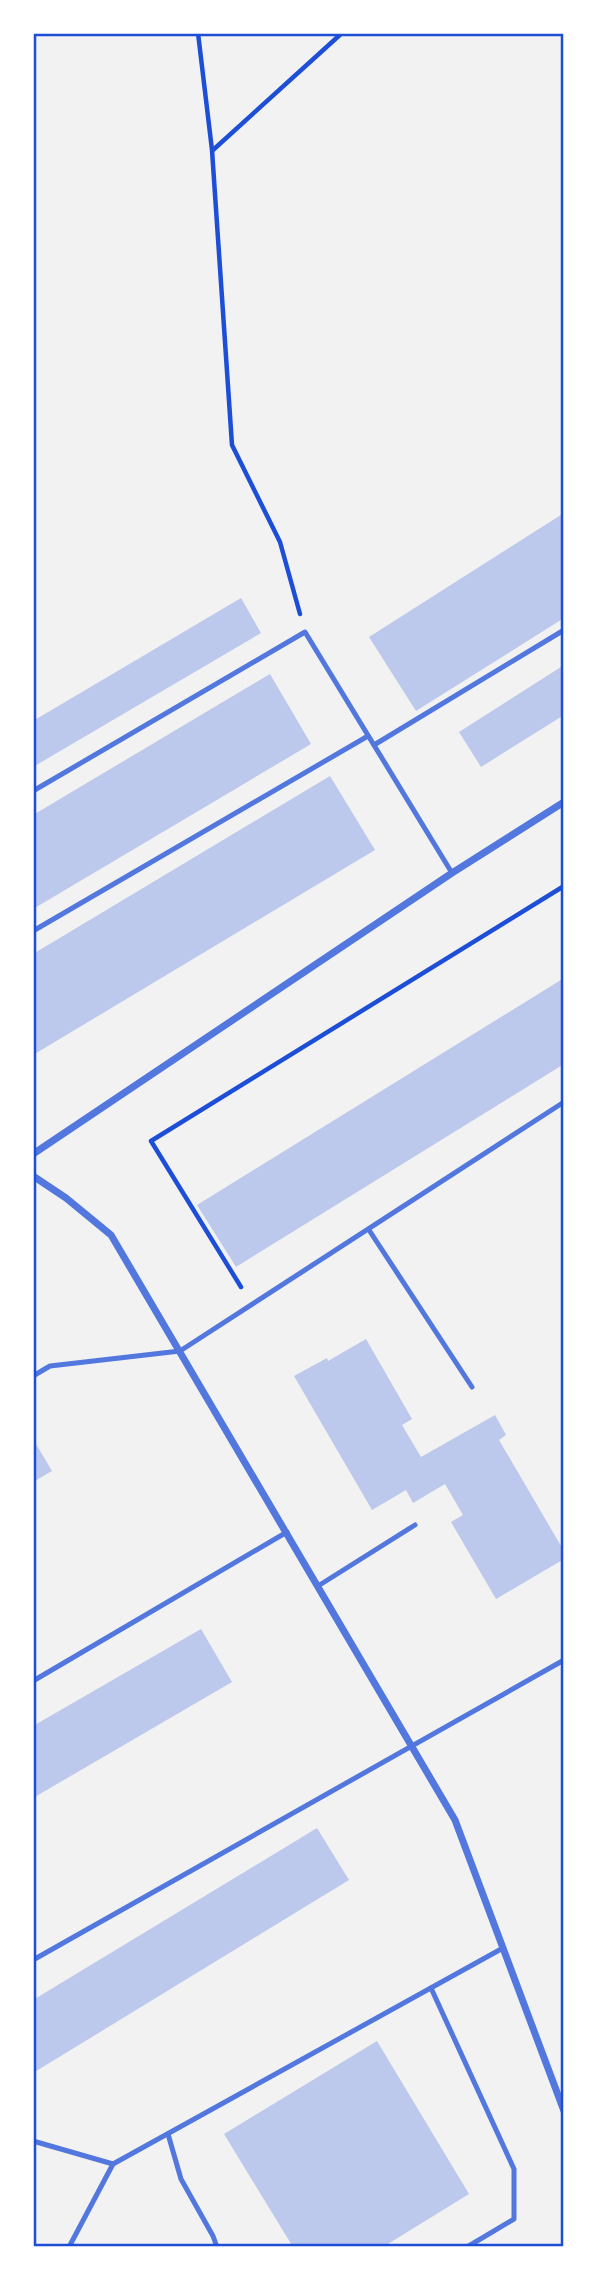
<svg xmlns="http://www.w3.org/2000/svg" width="597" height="2280" font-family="Rubik,sans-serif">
  <rect width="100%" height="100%" fill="#f2f2f2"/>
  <!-- building -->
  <g fill="#bdc9ec">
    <polygon points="564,513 564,618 416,711 369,637"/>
    <polygon points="241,598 261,633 33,767 33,721"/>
    <polygon points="564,665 564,715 481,767 459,732"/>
    <polygon points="270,674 311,744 33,909 33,815"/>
    <polygon points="330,776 375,850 33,1055 33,954"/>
    <polygon points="564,978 564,1064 236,1267 197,1205"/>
    <polygon points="366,1339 412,1419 402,1425 421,1457 495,1415 506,1435 499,1440 564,1551 564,1559 496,1599 451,1522 463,1515 445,1484 413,1503 406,1490 372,1510 294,1376 327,1358 328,1361"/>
    <polygon points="33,1439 52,1471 33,1482"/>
    <polygon points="201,1629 232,1682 33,1798 33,1726"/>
    <polygon points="317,1828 349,1880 33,2073 33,2000"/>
    <polygon points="377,2041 469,2194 383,2247 293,2247 224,2134"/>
  </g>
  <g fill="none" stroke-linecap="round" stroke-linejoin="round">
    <!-- path -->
    <g stroke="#1d4ed8" stroke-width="4.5">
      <polyline points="198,33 212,150 232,445 280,542 300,614"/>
      <polyline points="213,150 342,33"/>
      <polyline points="241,1287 151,1141 564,886"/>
    </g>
    <!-- service -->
    <g stroke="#5277de" stroke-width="5">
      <polyline points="374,745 564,630"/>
      <polyline points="33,791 305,632 452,873"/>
      <polyline points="33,931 368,736"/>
      <polyline points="369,1230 472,1387"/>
      <polyline points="33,1376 50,1366 180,1351 564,1102"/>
      <polyline points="318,1586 415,1525"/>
      <polyline points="33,1681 287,1532"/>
      <polyline points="33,1960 564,1660"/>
      <polyline points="431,1988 514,2169 514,2219 467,2247"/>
      <polyline points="168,2134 181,2179 213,2236 217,2247"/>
      <polyline points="33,2141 113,2164 69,2247"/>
      <polyline points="113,2164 503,1948"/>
    </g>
    <!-- minor -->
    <g stroke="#5277de" stroke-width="7">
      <polyline points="33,1154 452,873 564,802"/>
      <polyline points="33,1176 66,1198 111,1235 455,1820 564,2111"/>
    </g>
  </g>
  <!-- border -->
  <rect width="597" height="2280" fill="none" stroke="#ffffff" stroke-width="70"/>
  <rect x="35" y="35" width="527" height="2210" fill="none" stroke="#1d4ed8" stroke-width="2.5"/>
</svg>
